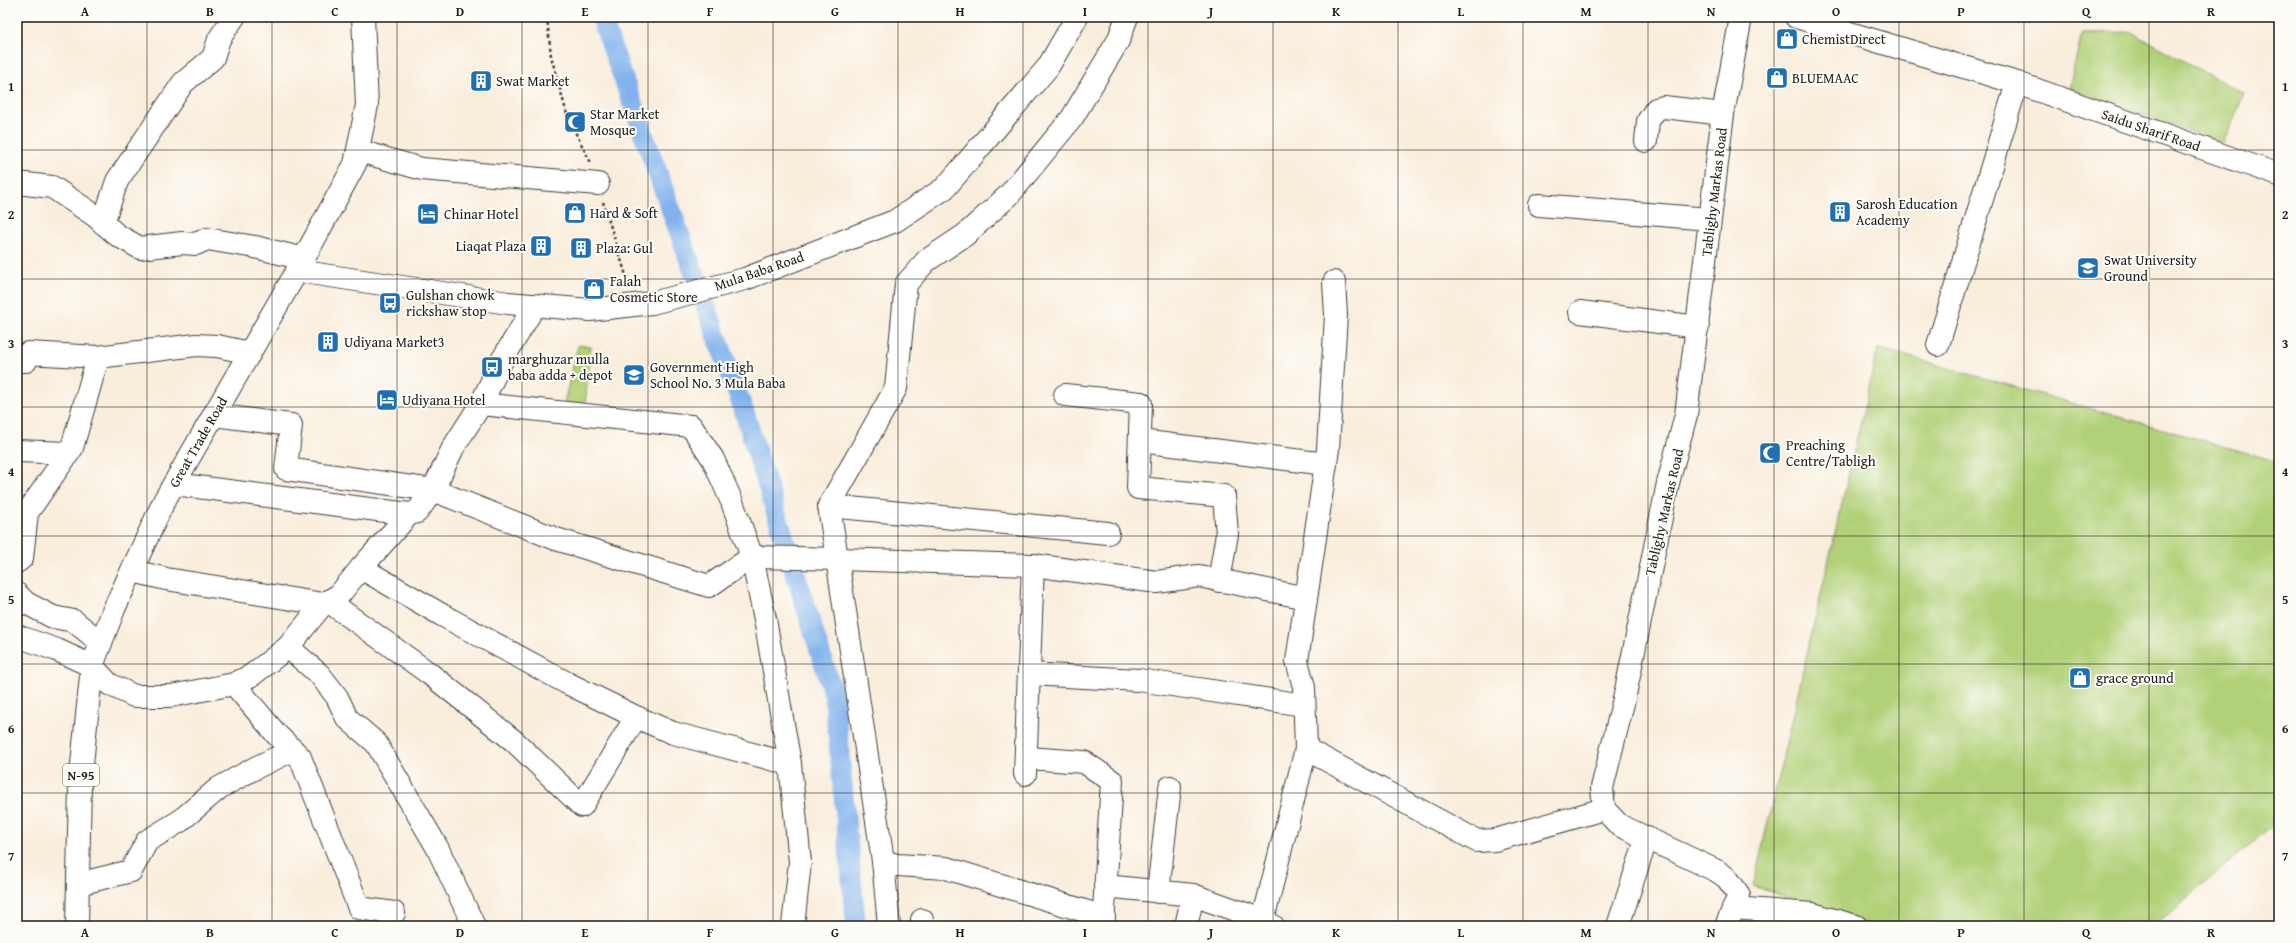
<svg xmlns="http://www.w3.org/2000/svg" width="2296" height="943" font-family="'Gentium Book Plus',serif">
  <rect width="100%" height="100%" fill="#fdfcf7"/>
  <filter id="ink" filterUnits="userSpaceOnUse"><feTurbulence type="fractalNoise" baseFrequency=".025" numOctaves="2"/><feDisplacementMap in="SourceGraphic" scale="8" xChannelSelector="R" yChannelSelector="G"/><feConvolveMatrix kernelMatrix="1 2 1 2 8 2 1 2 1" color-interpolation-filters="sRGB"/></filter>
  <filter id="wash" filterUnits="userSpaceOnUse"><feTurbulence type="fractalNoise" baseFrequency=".012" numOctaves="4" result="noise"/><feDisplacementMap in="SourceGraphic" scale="16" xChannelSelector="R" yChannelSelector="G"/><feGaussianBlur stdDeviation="0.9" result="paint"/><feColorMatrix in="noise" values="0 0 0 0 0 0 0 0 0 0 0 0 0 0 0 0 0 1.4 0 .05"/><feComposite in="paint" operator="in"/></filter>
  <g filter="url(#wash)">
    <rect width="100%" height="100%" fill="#f9eddc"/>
    <!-- green -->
    <g fill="#b1d077" stroke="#66764a">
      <polygon points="2131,32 2244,94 2223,144 2069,88 2082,33"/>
      <polygon points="578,345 591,347 585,405 564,403"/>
      <polygon points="1878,348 2279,462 2279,820 2154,926 1872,926 1753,886"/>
    </g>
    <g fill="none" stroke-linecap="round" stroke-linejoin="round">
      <!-- canal -->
      <polyline stroke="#81b2ed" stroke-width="20" points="601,17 744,411 834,696 856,926"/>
    </g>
  </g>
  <g filter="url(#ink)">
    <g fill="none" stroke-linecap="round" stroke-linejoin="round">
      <!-- street casing -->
      <g stroke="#3d3b39" stroke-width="24">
        <g id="street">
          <polyline points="1646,141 1648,121 1656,109 1664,107 1723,114"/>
          <polyline points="359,151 422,169 598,184"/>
          <polyline points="17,183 52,187 94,215 117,235 140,248 182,243 196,244 207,239 255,247 304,259"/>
          <polyline points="1539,205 1709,219"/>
          <polyline points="103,223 117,181 183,83 213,58 219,39 234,17"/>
          <polyline points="1580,312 1698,327"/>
          <polyline points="1938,345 2017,83"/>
          <polyline points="17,361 26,361 28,353 98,357"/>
          <polyline points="1065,395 1141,403 1138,488 1224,496 1227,534 1219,581"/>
          <polyline points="481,404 691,426 713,459 732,502 752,557 765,619 790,764 800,862 793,926"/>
          <polyline points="214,415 291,425 286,469 433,490 556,539 709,586 752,557 838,559 1033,565 1157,582 1199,576 1306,598"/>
          <polyline points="1140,441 1326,464"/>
          <polyline points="17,451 68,453"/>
          <polyline points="174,484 409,514"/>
          <polyline points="829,506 1108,533"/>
          <polyline points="17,562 22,558 27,513 72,448 98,357 196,345 217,346 250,353"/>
          <polyline points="361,568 442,615 567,683 636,717 673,733 790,764"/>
          <polyline points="133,571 166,579 323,604"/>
          <polyline points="17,594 26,603 53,617 74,621 101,643"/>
          <polyline points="328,601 430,674 514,741 582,806 636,717"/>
          <polyline points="288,647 320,675 337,697 347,718 376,743 437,847 474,926"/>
          <polyline points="92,666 109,684 134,696 171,696 234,684 252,675 288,647 323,604 339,595 361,568 409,514 417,512 433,490 453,448 481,404 501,362 535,305"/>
          <polyline points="1029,674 1139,680 1304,705"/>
          <polyline points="234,684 277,735 300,757 359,908 394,913"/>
          <polyline points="1306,749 1477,841 1495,840 1604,809"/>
          <polyline points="1027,758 1084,762 1112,781 1103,926"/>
          <polyline points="1025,774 1033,565"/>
          <polyline points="883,861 897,865 946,868 1104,917"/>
          <polyline points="78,884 131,871 147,841 180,821 219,788 257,767 293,750"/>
          <polyline points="1105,886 1193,895 1263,920 1273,926"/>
          <polyline points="1158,892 1170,787"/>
          <polyline points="1733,908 1813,914 1856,926"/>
          <polyline points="922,920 922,926"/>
          <polyline points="1263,920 1306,749 1304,687 1297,661 1328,449 1336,315 1334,282"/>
          <polyline points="889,926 883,861 829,506 896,388 906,284 926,261 965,235 1009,195 1072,118 1118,41 1127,17"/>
          <polyline points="1186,926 1193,895"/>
          <polyline points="1618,926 1647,837"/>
          <polyline points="1726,926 1739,895 1727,878 1717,871 1619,825 1604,809 1602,788 1625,695 1668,483 1686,415 1723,114 1741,17"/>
        </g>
      </g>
      <!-- secondary casing -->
      <g stroke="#3d3b39" stroke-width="24">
        <polyline id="secondary" points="297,271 508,303 590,310 652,303 745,279 895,221 945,188 1048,67 1077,17"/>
      </g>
      <!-- primary casing -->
      <g stroke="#3d3b39" stroke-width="24">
        <g id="primary">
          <polyline points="1796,17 2017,83 2279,175"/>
          <polyline points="17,636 57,650 92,666"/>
          <polyline points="77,926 80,784 92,666 114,609 164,501 297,271 355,164 367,105 363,17"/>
        </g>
      </g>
      <!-- path -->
      <g stroke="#3d3b39" stroke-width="2.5" stroke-dasharray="3 3" stroke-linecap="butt">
        <polyline points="547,17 551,56 568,118 591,163"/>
        <polyline points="603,202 629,285"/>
      </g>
      <!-- street -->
      <use href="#street" stroke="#fff" stroke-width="22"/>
      <!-- secondary -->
      <use href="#secondary" stroke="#fff" stroke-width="22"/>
      <!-- primary -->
      <use href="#primary" stroke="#fff" stroke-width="22"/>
    </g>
  </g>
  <!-- grid -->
  <path fill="none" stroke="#1c1c1c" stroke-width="1" stroke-opacity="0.55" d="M 147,17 L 147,926M 272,17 L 272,926M 397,17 L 397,926M 522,17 L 522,926M 648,17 L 648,926M 773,17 L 773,926M 898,17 L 898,926M 1023,17 L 1023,926M 1148,17 L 1148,926M 1273,17 L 1273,926M 1398,17 L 1398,926M 1523,17 L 1523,926M 1648,17 L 1648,926M 1774,17 L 1774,926M 1899,17 L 1899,926M 2024,17 L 2024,926M 2149,17 L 2149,926M 17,150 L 2279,150M 17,279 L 2279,279M 17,407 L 2279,407M 17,536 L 2279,536M 17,664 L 2279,664M 17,793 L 2279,793"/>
  <!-- icons -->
  <defs>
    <g id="shop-square" transform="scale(1.15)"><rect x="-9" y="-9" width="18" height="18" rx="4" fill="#1f6fb2" stroke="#fdfcf7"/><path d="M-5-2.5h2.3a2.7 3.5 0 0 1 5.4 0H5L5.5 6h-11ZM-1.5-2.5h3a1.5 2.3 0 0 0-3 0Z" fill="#fff"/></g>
    <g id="building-square" transform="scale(1.15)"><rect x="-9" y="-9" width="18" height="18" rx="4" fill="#1f6fb2" stroke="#fdfcf7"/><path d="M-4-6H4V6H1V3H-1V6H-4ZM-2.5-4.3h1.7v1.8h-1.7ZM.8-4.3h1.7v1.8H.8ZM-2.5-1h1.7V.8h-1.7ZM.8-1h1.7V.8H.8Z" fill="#fff"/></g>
    <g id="mosque-square" transform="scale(1.15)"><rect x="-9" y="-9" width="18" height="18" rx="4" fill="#1f6fb2" stroke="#fdfcf7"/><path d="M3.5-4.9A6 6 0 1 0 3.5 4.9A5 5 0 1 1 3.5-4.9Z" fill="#fff"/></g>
    <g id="hotel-square" transform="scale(1.15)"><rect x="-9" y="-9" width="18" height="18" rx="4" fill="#1f6fb2" stroke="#fdfcf7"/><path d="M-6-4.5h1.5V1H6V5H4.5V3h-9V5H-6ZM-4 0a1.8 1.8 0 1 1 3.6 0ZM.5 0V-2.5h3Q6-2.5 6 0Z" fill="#fff"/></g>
    <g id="university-square" transform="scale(1.15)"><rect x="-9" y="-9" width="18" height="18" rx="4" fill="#1f6fb2" stroke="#fdfcf7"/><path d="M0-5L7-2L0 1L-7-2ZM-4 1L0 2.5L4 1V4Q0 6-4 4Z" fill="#fff"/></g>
    <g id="bus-square" transform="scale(1.15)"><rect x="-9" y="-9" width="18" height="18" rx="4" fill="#1f6fb2" stroke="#fdfcf7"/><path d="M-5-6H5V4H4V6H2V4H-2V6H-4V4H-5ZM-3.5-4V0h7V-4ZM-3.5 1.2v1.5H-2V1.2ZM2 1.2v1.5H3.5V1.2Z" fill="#fff"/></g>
    <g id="school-square" transform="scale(1.15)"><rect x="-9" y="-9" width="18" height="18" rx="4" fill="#1f6fb2" stroke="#fdfcf7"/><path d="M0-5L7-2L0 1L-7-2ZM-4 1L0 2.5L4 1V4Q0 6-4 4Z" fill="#fff"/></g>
  </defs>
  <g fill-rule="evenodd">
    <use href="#shop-square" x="1787" y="39"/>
    <use href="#shop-square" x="1777" y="78"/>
    <use href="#building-square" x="481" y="81"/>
    <use href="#mosque-square" x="575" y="122"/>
    <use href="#building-square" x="1840" y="212"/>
    <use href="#shop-square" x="575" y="213"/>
    <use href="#hotel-square" x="428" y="214"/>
    <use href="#building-square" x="541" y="246"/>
    <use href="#building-square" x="581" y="248"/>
    <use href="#university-square" x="2088" y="268"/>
    <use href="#shop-square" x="594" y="289"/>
    <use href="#bus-square" x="390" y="303"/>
    <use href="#building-square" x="328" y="342"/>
    <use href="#bus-square" x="492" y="367"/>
    <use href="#school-square" x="634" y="375"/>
    <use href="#hotel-square" x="387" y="400"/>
    <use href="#mosque-square" x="1770" y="453"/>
    <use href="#shop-square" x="2080" y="678"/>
  </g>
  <g text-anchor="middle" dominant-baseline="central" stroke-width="4" stroke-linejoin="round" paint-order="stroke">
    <!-- shield labels -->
    <rect fill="#fdfcf7" stroke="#605f5e" stroke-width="1" x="63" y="764" width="36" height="22" rx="3"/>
    <g font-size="13" font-weight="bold" fill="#1c1c1c">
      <text x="81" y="775">N-95</text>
    </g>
    <!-- poi labels -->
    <g font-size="14" fill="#1c1c1c" stroke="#fdfcf7" text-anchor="start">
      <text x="1802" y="39">ChemistDirect</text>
      <text x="1792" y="78">BLUEMAAC</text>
      <text x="496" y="81">Swat Market</text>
      <text x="590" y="114">Star Market<tspan x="590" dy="16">Mosque</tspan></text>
      <text x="1856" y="204">Sarosh Education<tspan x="1856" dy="16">Academy</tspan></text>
      <text x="590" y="213">Hard &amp; Soft</text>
      <text x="444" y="214">Chinar Hotel</text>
      <text x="526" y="246" text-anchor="end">Liaqat Plaza</text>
      <text x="596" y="248">Plaza: Gul</text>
      <text x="2104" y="260">Swat University<tspan x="2104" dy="16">Ground</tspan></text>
      <text x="610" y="281">Falah<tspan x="610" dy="16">Cosmetic Store</tspan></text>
      <text x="406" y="295">Gulshan chowk<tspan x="406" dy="16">rickshaw stop</tspan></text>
      <text x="344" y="342">Udiyana Market3</text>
      <text x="508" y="359">marghuzar mulla<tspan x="508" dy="16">baba adda + depot</tspan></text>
      <text x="650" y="367">Government High<tspan x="650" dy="16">School No. 3 Mula Baba</tspan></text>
      <text x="402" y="400">Udiyana Hotel</text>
      <text x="1786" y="445">Preaching<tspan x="1786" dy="16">Centre/Tabligh</tspan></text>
      <text x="2096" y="678">grace ground</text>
    </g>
    <!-- street labels -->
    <g font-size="14" fill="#1c1c1c" stroke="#fdfcf7">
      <text transform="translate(2151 130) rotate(19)">Saidu Sharif Road</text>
      <text transform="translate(1714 192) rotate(-83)">Tablighy Markas Road</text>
      <text transform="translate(759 271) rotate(-19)">Mula Baba Road</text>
      <text transform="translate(198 442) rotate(-60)">Great Trade Road</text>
      <text transform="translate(1664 512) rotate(-77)">Tablighy Markas Road</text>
    </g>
  </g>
  <!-- margin -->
  <rect width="2296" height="943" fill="none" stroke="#fdfcf7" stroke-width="44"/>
  <rect x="22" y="22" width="2252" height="899" fill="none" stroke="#1c1c1c" stroke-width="1.5"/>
  <g font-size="13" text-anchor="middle" font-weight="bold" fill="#1c1c1c">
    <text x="85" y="16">A</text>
    <text x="210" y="16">B</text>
    <text x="335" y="16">C</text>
    <text x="460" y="16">D</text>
    <text x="585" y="16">E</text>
    <text x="710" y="16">F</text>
    <text x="835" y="16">G</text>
    <text x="960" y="16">H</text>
    <text x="1085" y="16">I</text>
    <text x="1211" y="16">J</text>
    <text x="1336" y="16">K</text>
    <text x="1461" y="16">L</text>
    <text x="1586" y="16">M</text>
    <text x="1711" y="16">N</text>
    <text x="1836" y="16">O</text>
    <text x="1961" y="16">P</text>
    <text x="2086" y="16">Q</text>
    <text x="2211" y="16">R</text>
    <text x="11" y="91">1</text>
    <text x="2285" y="91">1</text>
    <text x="11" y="219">2</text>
    <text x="2285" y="219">2</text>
    <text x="11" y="348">3</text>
    <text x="2285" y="348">3</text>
    <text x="11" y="476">4</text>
    <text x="2285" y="476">4</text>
    <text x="11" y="604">5</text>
    <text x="2285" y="604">5</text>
    <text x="11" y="733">6</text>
    <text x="2285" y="733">6</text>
    <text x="11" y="861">7</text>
    <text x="2285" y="861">7</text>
    <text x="85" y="937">A</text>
    <text x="210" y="937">B</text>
    <text x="335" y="937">C</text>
    <text x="460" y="937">D</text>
    <text x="585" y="937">E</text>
    <text x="710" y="937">F</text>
    <text x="835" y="937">G</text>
    <text x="960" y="937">H</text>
    <text x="1085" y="937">I</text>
    <text x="1211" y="937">J</text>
    <text x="1336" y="937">K</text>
    <text x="1461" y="937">L</text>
    <text x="1586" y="937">M</text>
    <text x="1711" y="937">N</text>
    <text x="1836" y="937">O</text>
    <text x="1961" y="937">P</text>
    <text x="2086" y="937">Q</text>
    <text x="2211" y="937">R</text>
  </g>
</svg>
